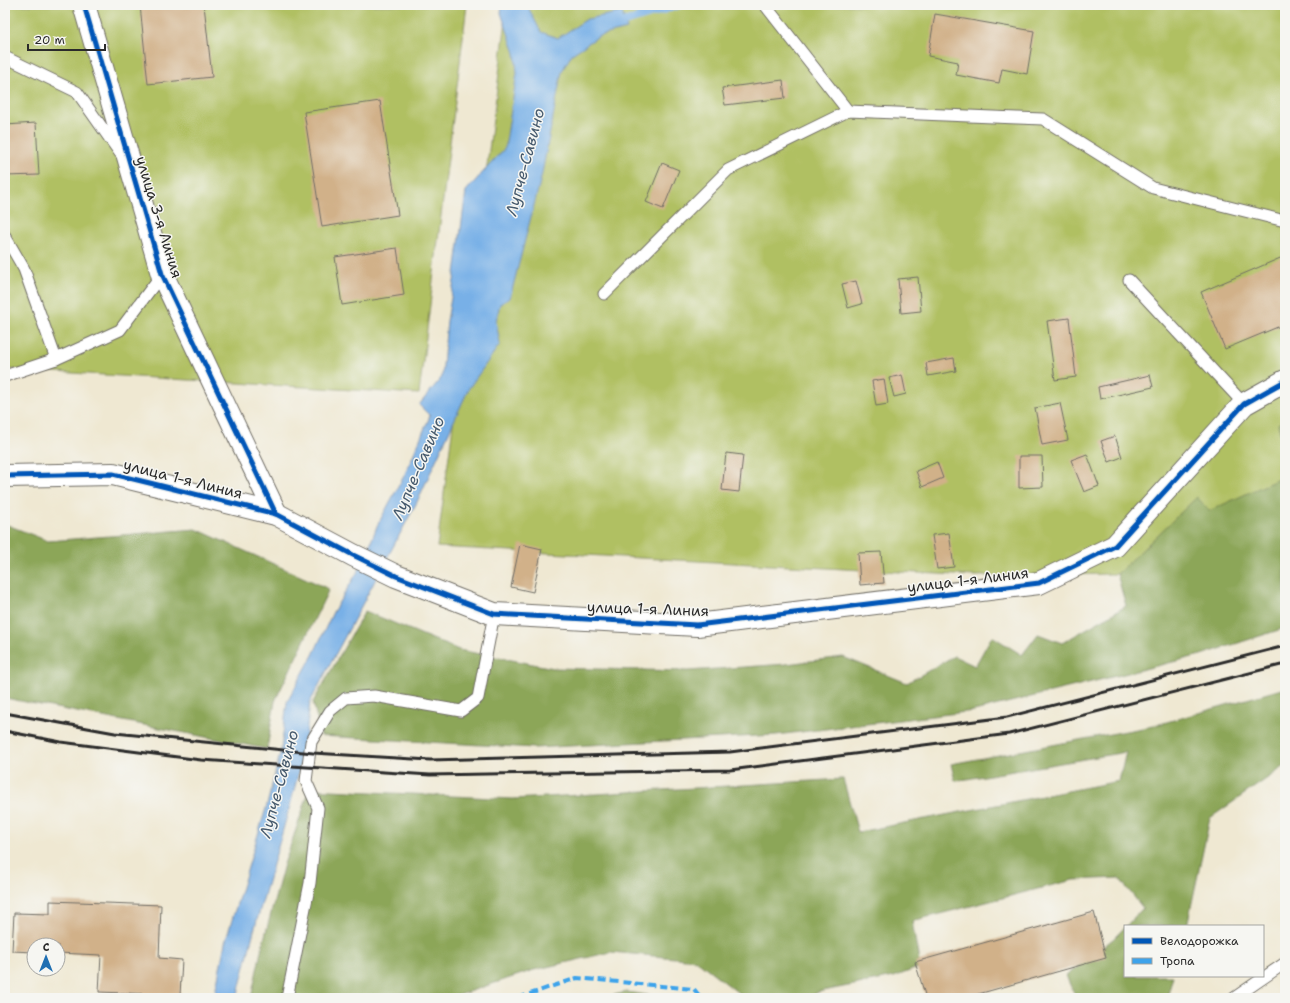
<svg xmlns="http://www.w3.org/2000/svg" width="1290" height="1003" font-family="'Shantell Sans',sans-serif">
  <rect width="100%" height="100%" fill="#f6f6f2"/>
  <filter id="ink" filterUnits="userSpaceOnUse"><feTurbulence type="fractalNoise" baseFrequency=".025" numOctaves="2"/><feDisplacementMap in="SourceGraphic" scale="8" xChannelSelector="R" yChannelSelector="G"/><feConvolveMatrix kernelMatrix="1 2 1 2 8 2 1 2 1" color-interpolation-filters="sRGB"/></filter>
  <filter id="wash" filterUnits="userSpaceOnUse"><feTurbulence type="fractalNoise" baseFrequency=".012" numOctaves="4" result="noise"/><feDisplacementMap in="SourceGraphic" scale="16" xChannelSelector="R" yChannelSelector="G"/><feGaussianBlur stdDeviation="0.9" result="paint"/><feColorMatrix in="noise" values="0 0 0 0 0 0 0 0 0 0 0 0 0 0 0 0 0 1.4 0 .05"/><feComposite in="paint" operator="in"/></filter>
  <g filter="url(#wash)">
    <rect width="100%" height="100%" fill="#efe8d2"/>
    <!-- green -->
    <g fill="#b0c062" stroke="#6e7646">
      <polygon points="5,5 467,5 419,394 5,369"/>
      <polygon points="508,5 1285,5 1285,514 1117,574 974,576 437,547"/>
    </g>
    <!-- forest -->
    <g fill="#8ca658" stroke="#5c6842">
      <polygon points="1285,418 1285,455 1278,424"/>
      <polygon points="1285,476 1285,628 1201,655 974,711 776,735 534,748 321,736 313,702 365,611 459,650 554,668 688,671 786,664 843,657 907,683 954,656 975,666 992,636 1022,655 1038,634 1062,643 1126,606 1117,574 1197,497 1209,511"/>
      <polygon points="5,524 48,541 196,529 329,589 275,701 267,749 5,698"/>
      <polygon points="1285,688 1285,766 1210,818 1187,926 1126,926 1143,908 1119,878 1073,880 912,921 920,967 894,977 818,992 810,998 745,998 696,960 611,952 534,970 450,998 251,998 261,951 284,864 310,789 513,799 843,779 858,832 1119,781 1126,752 955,781 951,764 1153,726"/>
      <polygon points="1125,927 1125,976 1173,976 1167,998 1076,998 1066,976 1113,939"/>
      <polygon points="626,992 671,998 602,998"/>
    </g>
    <!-- water -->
    <polygon fill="#78b0e7" stroke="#526e89" points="502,5 527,5 541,32 558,38 587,19 622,12 627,29 599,36 572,54 562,71 541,178 510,298 500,304 496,321 500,344 469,388 417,502 310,702 304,751 291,802 253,934 237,998 214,998 225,943 267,805 281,750 287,702 313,655 333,612 363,563 377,526 405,474 430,416 419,405 442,377 447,321 454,281 466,191 505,148 517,73 515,53 501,13"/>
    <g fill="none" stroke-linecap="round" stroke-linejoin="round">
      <!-- stream -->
      <polyline stroke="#78b0e7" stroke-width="8" points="615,24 625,22 679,5"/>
    </g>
    <g id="blocks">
      <!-- building -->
      <g fill="#d1b189">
        <polygon points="140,5 204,5 212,77 148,84"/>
        <polygon points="935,14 1034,31 1027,74 1002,69 999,83 956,75 958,62 928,56"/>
        <polygon points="783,80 785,98 725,105 722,88"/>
        <polygon points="380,101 398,215 322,227 304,112"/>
        <polygon points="36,123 39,175 5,176 5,125"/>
        <polygon points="662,163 679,170 663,209 646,202"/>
        <polygon points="397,248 404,295 342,305 335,257"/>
        <polygon points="1285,256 1285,324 1225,349 1201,292"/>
        <polygon points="918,277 921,311 901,313 898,279"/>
        <polygon points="856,281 862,304 848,308 842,284"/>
        <polygon points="1069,318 1076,377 1055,380 1047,321"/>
        <polygon points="954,358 956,371 928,376 926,363"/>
        <polygon points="902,375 906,394 894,397 889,378"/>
        <polygon points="1150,375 1153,387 1100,399 1098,387"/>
        <polygon points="884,379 888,404 876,406 872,381"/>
        <polygon points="1060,403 1068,440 1042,445 1035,408"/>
        <polygon points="1115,436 1122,457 1109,462 1101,441"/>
        <polygon points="726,453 743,455 739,492 722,490"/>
        <polygon points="1087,454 1099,486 1084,492 1071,460"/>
        <polygon points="1019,456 1042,456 1043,487 1019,488"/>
        <polygon points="937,462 943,478 922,487 916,471"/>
        <polygon points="949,533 954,567 937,569 932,535"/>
        <polygon points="520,544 542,549 533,592 511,587"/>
        <polygon points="881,552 884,583 860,585 858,553"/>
        <polygon points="50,901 161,905 159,958 182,960 180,995 99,992 101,955 58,953 58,945 34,945 34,952 12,951 14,913 50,914"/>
        <polygon points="1094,912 1106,958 964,998 926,998 915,962"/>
      </g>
    </g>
  </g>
  <g filter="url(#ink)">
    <use href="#blocks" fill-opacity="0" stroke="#706d65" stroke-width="1"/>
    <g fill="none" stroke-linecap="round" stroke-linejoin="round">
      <!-- service casing -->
      <g stroke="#706d65" stroke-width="13">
        <g id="service">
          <polyline points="765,5 848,111"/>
          <polyline points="5,57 77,92 120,153"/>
          <polyline points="5,236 24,269 56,359"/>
          <polyline points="1129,280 1244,404"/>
          <polyline points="604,294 728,170 848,111 1043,119 1153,188 1285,221"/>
          <polyline points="5,376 56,359 120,330 162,274"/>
          <polyline points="287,998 310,883 318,808 306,781 311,742 330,711 346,698 374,696 461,711 478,698 494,614"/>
          <polyline points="1234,998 1285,963"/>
        </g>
      </g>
      <!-- minor casing -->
      <g stroke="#706d65" stroke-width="24">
        <polyline id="minor" points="84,5 162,274 276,514"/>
      </g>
      <!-- tertiary casing -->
      <g stroke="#706d65" stroke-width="24">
        <polyline id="tertiary" points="5,476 113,474 276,514 353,555 396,576 494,614 697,625 1039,583 1115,546 1244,404 1285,381"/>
      </g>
      <!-- service -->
      <use href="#service" stroke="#fff" stroke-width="11"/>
      <!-- minor -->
      <use href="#minor" stroke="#fff" stroke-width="22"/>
      <!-- tertiary -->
      <use href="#tertiary" stroke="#fff" stroke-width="22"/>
      <!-- rail -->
      <g stroke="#2b2b2b" stroke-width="3">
        <polyline points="5,713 115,733 313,753 430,760 730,752 1007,717 1285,646"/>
        <polyline points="5,731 61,742 201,760 430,775 730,770 1009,734 1285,664"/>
      </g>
      <!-- quiet -->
      <polyline stroke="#3ea3eb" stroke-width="4" stroke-dasharray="8 4" stroke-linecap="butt" points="518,998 577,978 694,989 701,998"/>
      <!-- cycleway casing -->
      <g stroke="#f6f6f2" stroke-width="8">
        <g id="cycleway">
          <polyline points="84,5 162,274 276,514"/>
          <polyline points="5,476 113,474 276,514 353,555 396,576 494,614 697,625 1039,583 1115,546 1244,404 1285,381"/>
        </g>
      </g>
      <!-- cycleway -->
      <use href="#cycleway" stroke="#0057b8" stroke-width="5"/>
    </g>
  </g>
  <g text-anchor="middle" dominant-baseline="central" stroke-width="3" stroke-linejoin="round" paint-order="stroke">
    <!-- street labels -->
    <g font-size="15" fill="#2b2b2b" stroke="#f6f6f2">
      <text transform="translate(159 217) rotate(73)">улица 3-я Линия</text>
      <text transform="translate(183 479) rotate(14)">улица 1-я Линия</text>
      <text transform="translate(968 580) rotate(-7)">улица 1-я Линия</text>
      <text transform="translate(648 609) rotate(2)">улица 1-я Линия</text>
    </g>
    <!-- water labels -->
    <g font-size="16" font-style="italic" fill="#465a6d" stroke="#f6f6f2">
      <text transform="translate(525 162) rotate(-75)">Лупче-Савино</text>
      <text transform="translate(418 468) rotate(-67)">Лупче-Савино</text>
      <text transform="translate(279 784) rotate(-75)">Лупче-Савино</text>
    </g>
  </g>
  <!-- margin -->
  <rect width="1290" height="1003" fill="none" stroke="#f6f6f2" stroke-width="20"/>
  <!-- legend -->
  <rect x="1124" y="925" width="140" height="52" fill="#f6f6f2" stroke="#a5a5a2"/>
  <rect x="1132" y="938" width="20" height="6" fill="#0057b8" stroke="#a5a5a2"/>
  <text x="1160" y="945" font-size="12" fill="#2b2b2b">Велодорожка</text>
  <rect x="1132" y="958" width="20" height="6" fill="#3ea3eb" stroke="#a5a5a2"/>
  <text x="1160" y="965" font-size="12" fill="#2b2b2b">Тропа</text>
  <!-- north arrow -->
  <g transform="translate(46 957)"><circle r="19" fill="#f6f6f2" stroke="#a5a5a2"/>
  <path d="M0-3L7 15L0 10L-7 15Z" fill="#1f6fb2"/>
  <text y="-6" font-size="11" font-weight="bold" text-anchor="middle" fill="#2b2b2b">С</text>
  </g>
  <!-- scale -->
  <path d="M28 44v6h77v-6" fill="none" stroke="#2b2b2b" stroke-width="2"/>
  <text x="34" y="44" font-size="12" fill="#2b2b2b" stroke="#f6f6f2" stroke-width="3" paint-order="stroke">20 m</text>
</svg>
